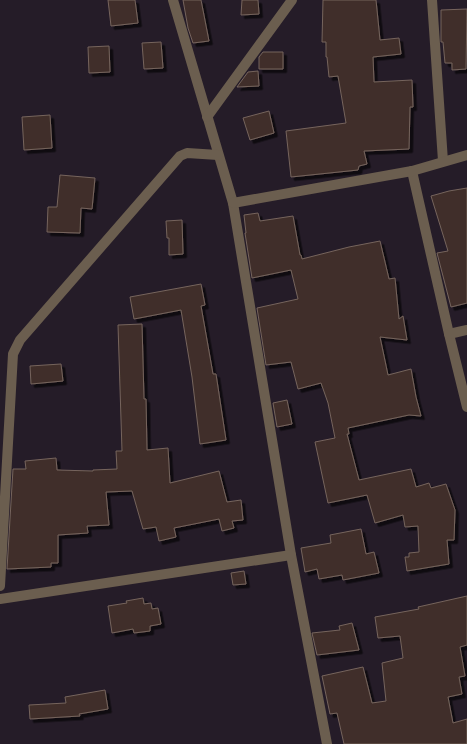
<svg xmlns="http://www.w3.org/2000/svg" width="467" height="744" font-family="Montserrat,sans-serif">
  <defs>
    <filter id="shadow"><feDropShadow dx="3.5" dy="3.5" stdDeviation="0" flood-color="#0009"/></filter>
  </defs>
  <rect width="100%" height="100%" fill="#251c28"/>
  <!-- building -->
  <g fill="#3f2f29" stroke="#76645d" filter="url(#shadow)">
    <polygon points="108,0 135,0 138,23 111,26"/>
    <polygon points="183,0 201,0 209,41 193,43 188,28"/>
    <polygon points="242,0 258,0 259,14 241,15"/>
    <polygon points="323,0 376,0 380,40 399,38 401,54 373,57 374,82 412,80 413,107 410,107 409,149 364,151 367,164 359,166 358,170 291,177 286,131 346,123 338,76 329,77 327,57 326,57 326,42 322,42"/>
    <polygon points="467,9 466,69 452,70 452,63 445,63 443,42 441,42 441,10"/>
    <polygon points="161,42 163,68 144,69 142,43"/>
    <polygon points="109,46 110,72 89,73 88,47"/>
    <polygon points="263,52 283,52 283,69 259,69 259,57"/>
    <polygon points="258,71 259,86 237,87 248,72"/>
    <polygon points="269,111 274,133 250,140 243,118"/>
    <polygon points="50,115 52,148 24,150 22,117"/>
    <polygon points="60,175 95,178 92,209 81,208 80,233 47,232 48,207 57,207"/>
    <polygon points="467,188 467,303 451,307 437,253 448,251 431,196 449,191"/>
    <polygon points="258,213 260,221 293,216 300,255 301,255 302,259 349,247 380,241 389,279 395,278 399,319 403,316 407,340 380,337 388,375 411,369 416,397 421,416 409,415 348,428 349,434 347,434 359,480 411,469 416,487 429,483 431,488 446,484 455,510 454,540 447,540 449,564 407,571 405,557 409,557 409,553 419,552 418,526 405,527 403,515 375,523 367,495 328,503 315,442 335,438 328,403 321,383 298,389 291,362 266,365 257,308 298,299 291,270 252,278 245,233 246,233 244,215"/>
    <polygon points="182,220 183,254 169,255 169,238 167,238 166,221"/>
    <polygon points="201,284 205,305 201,306 213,374 216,374 226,440 200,444 192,377 181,310 134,319 130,297"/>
    <polygon points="142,324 144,399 146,399 147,450 168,448 170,483 219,471 227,502 241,500 243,520 232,521 234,528 222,531 219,519 174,528 176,537 159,541 156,527 143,529 132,491 106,492 109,525 87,526 88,533 58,535 58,563 51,563 51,567 7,569 13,469 26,469 25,461 56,458 57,470 93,471 93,470 117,469 116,451 122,451 118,325"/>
    <polygon points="61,364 63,381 31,384 30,366"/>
    <polygon points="287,400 292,424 277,427 273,403"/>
    <polygon points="361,529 366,554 374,552 379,573 343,580 342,575 319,579 317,569 305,572 301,548 331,543 330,535"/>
    <polygon points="244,571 246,584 233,585 231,573"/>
    <polygon points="467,596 467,645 460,647 465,676 459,677 462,694 448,697 453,723 467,719 467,744 344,744 337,713 330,714 322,676 363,667 372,703 386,701 382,663 403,658 400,636 378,638 375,617 419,609 418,607"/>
    <polygon points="143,598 144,604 151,603 152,609 158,608 161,624 150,626 150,631 134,633 133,629 112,633 108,606 127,603 126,601"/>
    <polygon points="352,623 359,650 317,655 312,633 340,630 339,626"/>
    <polygon points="105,690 108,709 79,714 80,716 30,719 29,705 66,703 65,697"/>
  </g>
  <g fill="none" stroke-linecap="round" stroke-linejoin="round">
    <!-- street -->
    <g stroke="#6b5e4f" stroke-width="10">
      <polyline points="173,0 233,203 291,555 327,744"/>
      <polyline points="432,0 443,161"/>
      <polyline points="207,117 292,0"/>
      <polyline points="412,171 449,334 467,407"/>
      <polyline points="233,203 412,171 467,155"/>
      <polyline points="449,334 467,330"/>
      <polyline points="0,586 13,354 20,340 180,156 187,153 218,155"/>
      <polyline points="0,599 291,555"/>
    </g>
  </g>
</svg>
